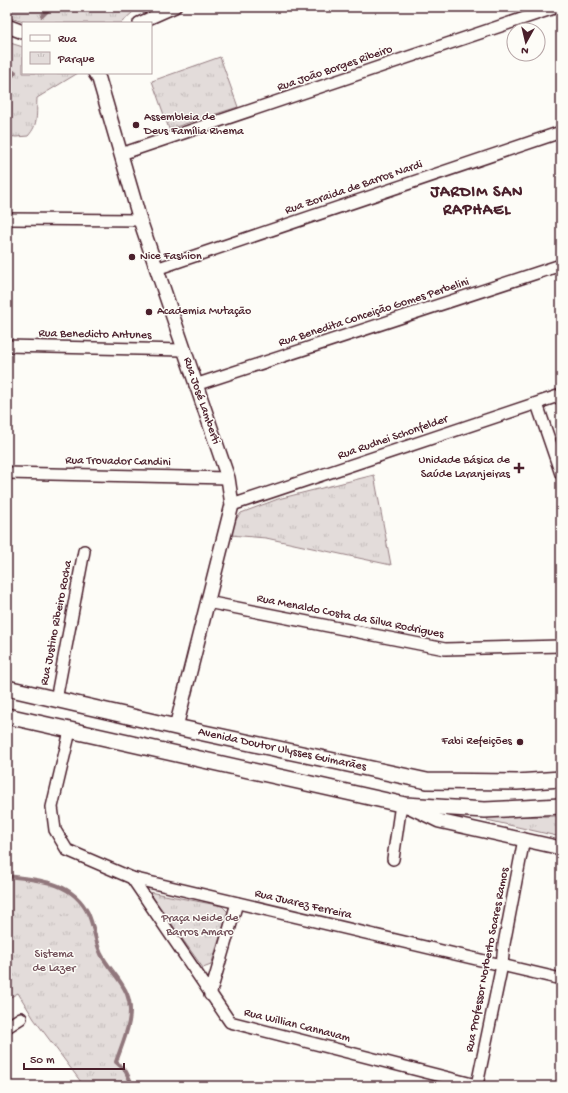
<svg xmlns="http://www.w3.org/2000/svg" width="568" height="1093" font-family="'Gochi Hand',sans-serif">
  <defs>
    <pattern id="park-tufts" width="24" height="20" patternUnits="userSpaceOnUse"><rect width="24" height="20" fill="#e3dcda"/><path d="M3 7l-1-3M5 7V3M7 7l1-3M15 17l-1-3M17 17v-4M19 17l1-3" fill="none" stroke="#c4bcbb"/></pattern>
  </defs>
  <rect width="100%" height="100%" fill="#fdfcf7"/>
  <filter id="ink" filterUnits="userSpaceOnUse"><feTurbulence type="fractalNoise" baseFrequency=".025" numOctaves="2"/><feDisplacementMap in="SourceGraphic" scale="8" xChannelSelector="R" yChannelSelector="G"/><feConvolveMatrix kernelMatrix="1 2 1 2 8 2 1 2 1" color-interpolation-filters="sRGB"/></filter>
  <g filter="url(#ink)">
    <!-- park -->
    <g fill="url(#park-tufts)" stroke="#967e82">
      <polygon points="7,7 142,7 134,11 121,23 27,23 7,17"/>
      <path d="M 7,42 L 23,47 L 23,73 L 78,73 L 37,98 C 36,114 39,124 28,136 L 16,137 L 8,136 L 9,149 L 7,150 Z"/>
      <polygon points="220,57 238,107 169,129 152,81"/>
      <polygon points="374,475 391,565 266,538 230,535 234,522 241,513 278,499"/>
      <polygon points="561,816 561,837 487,820 489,817"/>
      <path d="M 7,876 C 39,880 73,881 89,914 C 94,927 95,943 102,955 C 109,968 120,980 127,994 C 137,1015 122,1041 116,1062 L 125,1070 L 132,1084 L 139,1086 L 84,1086 L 34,1019 L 18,993 L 7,999 Z"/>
      <polygon points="149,892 222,906 228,912 211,965 203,968"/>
    </g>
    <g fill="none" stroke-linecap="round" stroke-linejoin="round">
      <!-- stream -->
      <g stroke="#91777b" stroke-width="4">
        <polyline points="42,16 51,7"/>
        <polyline points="7,82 15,72"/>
        <path d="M 7,876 C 39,880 72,881 88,913 C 94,926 95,941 101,954 C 108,968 121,979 127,994 C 136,1016 123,1041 116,1062 L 125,1070 L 132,1084 L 139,1086"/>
      </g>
      <!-- minor casing -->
      <g stroke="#4a1f2b" stroke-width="14">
        <g id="minor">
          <polyline points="139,23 175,7"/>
          <polyline points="121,154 557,7"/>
          <polyline points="7,219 140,220"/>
          <polyline points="156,269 561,132"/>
          <polyline points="7,346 183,350"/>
          <polyline points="195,385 561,265"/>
          <polyline points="537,404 561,474"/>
          <polyline points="7,473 228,478"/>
          <polyline points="232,505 561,395"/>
          <polyline points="207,602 445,649 561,646"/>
          <polyline points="56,700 84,551"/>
          <polyline points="70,731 52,807 55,830 67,850 132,878 561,979"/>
          <polyline points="393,859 401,804"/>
          <polyline points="132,878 230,1022 480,1086"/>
          <polyline points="210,995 237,903"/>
          <polyline points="7,1027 21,1018"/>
          <polyline points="477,1085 502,965 504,944 524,839"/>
        </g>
      </g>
      <!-- tertiary casing -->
      <g stroke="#4a1f2b" stroke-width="16">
        <g id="tertiary">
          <polyline points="7,26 23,32"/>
          <polyline points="95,73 99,79 140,220 228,478 232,505 176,727"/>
          <polyline points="410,807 439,821 561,848"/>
        </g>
      </g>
      <!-- secondary casing -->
      <g stroke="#4a1f2b" stroke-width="18">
        <g id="secondary">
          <polyline points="7,688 176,727 427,781 517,782 561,779"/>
          <polyline points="7,716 405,805 485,810 561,806"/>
        </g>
      </g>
      <!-- minor -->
      <use href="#minor" stroke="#fdfcf7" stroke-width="11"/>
      <!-- tertiary -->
      <use href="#tertiary" stroke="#fdfcf7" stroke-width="13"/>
      <!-- secondary -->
      <use href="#secondary" stroke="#fdfcf7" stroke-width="15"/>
    </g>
  </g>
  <!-- markers -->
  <g fill="#4a1f2b" stroke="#fdfcf7" stroke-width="1.5">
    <circle cx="136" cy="125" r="4"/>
    <circle cx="132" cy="257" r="4"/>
    <circle cx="149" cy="312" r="4"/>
    <path d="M517 462h4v4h4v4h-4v4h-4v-4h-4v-4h4z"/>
    <circle cx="520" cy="742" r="4"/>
  </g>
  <g text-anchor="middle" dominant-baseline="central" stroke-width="3" stroke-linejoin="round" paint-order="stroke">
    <!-- street labels -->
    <g font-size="12" fill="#4a1f2b" stroke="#fdfcf7">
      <text transform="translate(335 69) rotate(-19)">Rua João Borges Ribeiro</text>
      <text transform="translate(354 188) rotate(-19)">Rua Zoraida de Barros Nardi</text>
      <text transform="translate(374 313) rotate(-18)">Rua Benedita Conceição Gomes Perbelini</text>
      <text transform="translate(95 335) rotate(1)">Rua Benedicto Antunes</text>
      <text transform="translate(201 401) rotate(71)">Rua José Lamberti</text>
      <text transform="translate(393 438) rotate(-19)">Rua Rudnei Schonfelder</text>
      <text transform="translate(118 462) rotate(1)">Rua Trovador Candini</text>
      <text transform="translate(350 617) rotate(11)">Rua Menaldo Costa da Silva Rodrigues</text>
      <text transform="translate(57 623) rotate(-79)">Rua Justino Ribeiro Rocha</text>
      <text transform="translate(282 750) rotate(12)">Avenida Doutor Ulysses Guimarães</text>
      <text transform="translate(303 905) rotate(13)">Rua Juarez Ferreira</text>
      <text transform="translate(488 960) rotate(-79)">Rua Professor Norberto Soares Ramos</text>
      <text transform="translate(297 1026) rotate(14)">Rua Willian Cannavam</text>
    </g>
    <!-- poi labels -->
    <g font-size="12" fill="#4a1f2b" stroke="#fdfcf7" text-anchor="start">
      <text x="144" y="118">Assembleia de<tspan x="144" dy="14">Deus Família Rhema</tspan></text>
      <text x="140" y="257">Nice Fashion</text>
      <text x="157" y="312">Academia Mutação</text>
      <text x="510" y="461" text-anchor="end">Unidade Básica de<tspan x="510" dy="14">Saúde Laranjeiras</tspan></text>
      <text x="512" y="742" text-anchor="end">Fabi Refeições</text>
    </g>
    <!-- park labels -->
    <g font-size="12" fill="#704e57" stroke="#fdfcf7">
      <text x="200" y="919">Praça Neide de<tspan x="200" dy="14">Barros Amaro</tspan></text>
      <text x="54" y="955">Sistema<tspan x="54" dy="14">de Lazer</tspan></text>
    </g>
    <!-- district labels -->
    <g font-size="16" font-weight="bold" letter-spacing="1" fill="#4a1f2b" stroke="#fdfcf7">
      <text x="477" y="193">JARDIM SAN<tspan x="477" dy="18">RAPHAEL</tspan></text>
    </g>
  </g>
  <!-- margin -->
  <rect width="568" height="1093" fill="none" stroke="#fdfcf7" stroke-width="24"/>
  <rect x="12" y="12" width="544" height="1069" fill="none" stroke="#4a1f2b" stroke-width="1.5" filter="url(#ink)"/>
  <!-- legend -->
  <rect x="22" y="22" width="130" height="52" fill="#fdfcf7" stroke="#b5a4a5"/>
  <rect x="30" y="35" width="20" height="6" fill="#fdfcf7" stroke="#b5a4a5"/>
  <text x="58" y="42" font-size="12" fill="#4a1f2b">Rua</text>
  <rect x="30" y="52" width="20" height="12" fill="url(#park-tufts)" stroke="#b5a4a5"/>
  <text x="58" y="62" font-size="12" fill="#4a1f2b">Parque</text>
  <!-- north arrow -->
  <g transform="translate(526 42) rotate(188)"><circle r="19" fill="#fdfcf7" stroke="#b5a4a5"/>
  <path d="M0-3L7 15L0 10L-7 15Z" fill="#4a1f2b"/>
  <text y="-6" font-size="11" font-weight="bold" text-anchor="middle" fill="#4a1f2b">N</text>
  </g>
  <!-- scale -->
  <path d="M24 1063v6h100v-6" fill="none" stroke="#4a1f2b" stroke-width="2"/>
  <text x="30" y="1063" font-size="12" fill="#4a1f2b" stroke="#fdfcf7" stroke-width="3" paint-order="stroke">50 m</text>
</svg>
